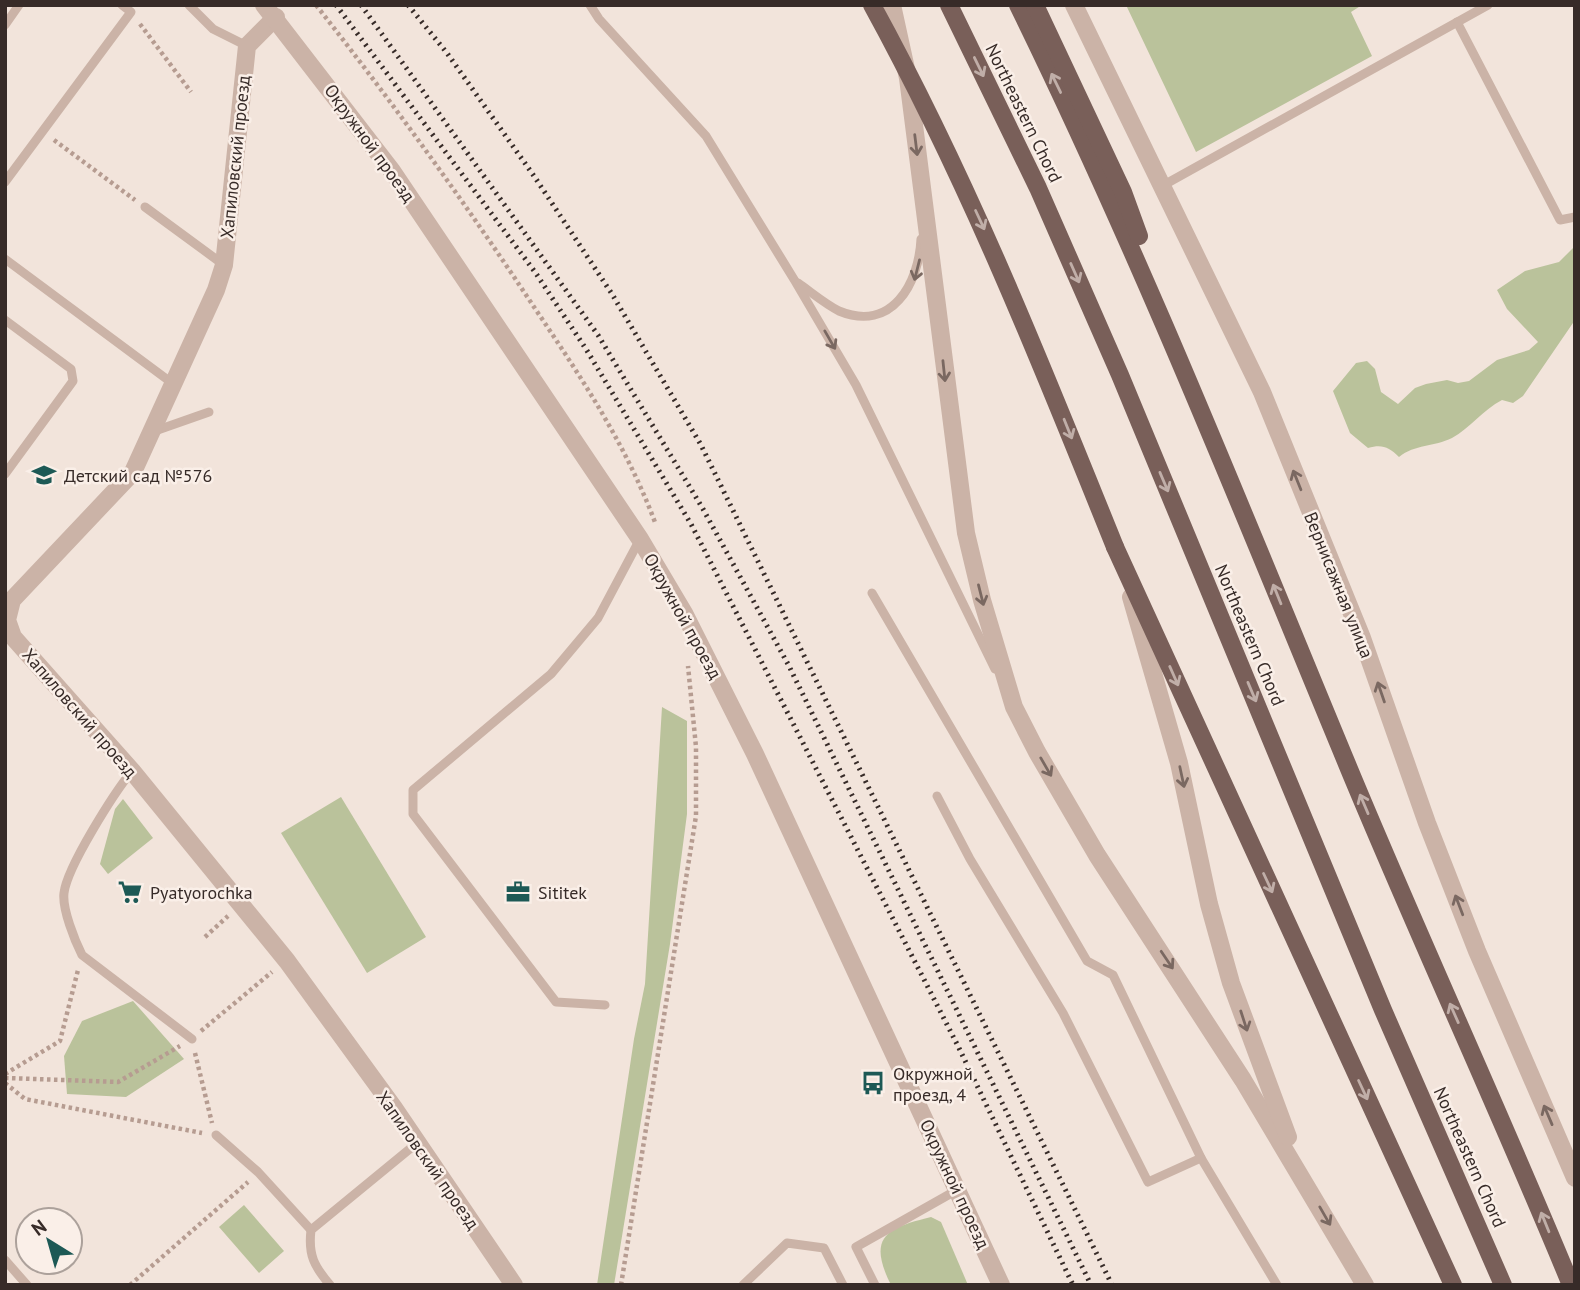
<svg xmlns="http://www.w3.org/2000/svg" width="1580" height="1290" font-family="'PT Sans',sans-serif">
  <rect width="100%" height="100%" fill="#f2e4db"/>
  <!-- green -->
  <g fill="#bac29b">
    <polygon points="1126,5 1362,5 1351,12 1372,56 1196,152"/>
    <path d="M 1575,246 L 1575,320 L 1523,396 L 1513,403 L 1502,400 C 1483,410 1470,428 1452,438 C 1434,447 1415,444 1399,457 C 1389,447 1382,444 1368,448 L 1350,433 L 1333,391 L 1356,363 L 1367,361 L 1375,369 L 1381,392 L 1398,404 L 1415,388 L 1426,384 L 1447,380 L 1458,383 L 1469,381 L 1497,360 L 1529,350 L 1538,342 L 1507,309 L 1497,290 L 1525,271 L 1559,262 Z"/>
    <polygon points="662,707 687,721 687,814 670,944 614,1285 597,1285 634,1039 645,984"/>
    <polygon points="341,797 426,937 367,973 281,833"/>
    <polygon points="123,799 153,838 108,874 100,864 115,809"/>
    <polygon points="133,1001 184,1059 126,1097 67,1094 64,1056 82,1021"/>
    <polygon points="244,1205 284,1251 259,1273 219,1227"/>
    <path d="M 931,1217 L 941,1222 L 968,1285 L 891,1285 C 867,1237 886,1228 931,1217 Z"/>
  </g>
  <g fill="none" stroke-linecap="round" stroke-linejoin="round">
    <!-- path -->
    <g stroke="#b69c91" stroke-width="4.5" stroke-dasharray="3.5 3.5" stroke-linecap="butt">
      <path d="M 316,5 C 393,103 466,204 534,307 C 581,377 627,446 656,525"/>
      <polyline points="140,24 191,92"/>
      <polyline points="54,140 135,200"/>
      <polyline points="205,937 228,916"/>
      <polyline points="201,1031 272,972"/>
      <polyline points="195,1053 212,1123"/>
      <polyline points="5,1074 60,1041 78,970"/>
      <polyline points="5,1078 118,1082 180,1046"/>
      <polyline points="5,1083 25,1099 202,1133"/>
      <polyline points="130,1285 248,1182"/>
      <polyline points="621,1285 696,816 696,747 688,666"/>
    </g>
    <!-- service -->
    <g stroke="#cbb3a7" stroke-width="9">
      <polyline points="189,5 213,29 247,46"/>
      <polyline points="590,5 599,19 706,136 795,281 856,385 995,669"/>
      <polyline points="1457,22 1560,220 1575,217"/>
      <polyline points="5,25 19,5"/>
      <polyline points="5,182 131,12 122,5"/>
      <polyline points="1162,186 1488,5"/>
      <polyline points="145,207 224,265"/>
      <polyline points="5,259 172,383"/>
      <path d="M 798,283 C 811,292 825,304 839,311 C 892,333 919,283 921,239"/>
      <polyline points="5,320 71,369 73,381 5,474"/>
      <polyline points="152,432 209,412"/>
      <polyline points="872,593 1087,961 1113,975 1201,1158"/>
      <path d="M 132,771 C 114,793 67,867 64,893 C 62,909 75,941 82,955 L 192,1039"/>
      <polyline points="937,796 970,859 1063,1013 1148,1182 1201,1158 1277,1285"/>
      <polyline points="605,1005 556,1002 413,814 413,790 551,674 598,618 640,539"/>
      <polyline points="216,1135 258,1172 311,1230"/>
      <polyline points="5,1260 27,1285"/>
      <path d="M 330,1285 C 314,1266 308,1255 311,1230 L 417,1143"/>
      <polyline points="743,1285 787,1243 824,1248 843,1285"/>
      <polyline points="875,1285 856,1247 957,1190"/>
    </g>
    <!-- minor -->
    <polyline stroke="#cbb3a7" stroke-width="18" points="276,17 247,46 224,265 216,290 133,472 12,600 7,620 13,637 132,771 287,961 394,1108 514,1285"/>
    <!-- tertiary -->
    <g stroke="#cbb3a7" stroke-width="18">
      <polyline points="264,5 392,171 640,539 684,613 755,754 1001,1285"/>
      <polyline points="892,5 908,78 966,533 982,600 1014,707 1037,752 1097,855 1243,1080 1365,1285"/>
      <polyline points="1074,5 1262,392 1362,638 1427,823 1477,951 1575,1178"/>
      <polyline points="1131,597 1179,763 1209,904 1231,983 1288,1137"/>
    </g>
    <!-- primary -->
    <g stroke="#795f59" stroke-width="18">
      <polyline points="949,5 1038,188 1120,375 1383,1010 1503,1285"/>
      <path d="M 1018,5 C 1140,254 1241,508 1347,764 C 1419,938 1499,1110 1571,1285"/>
      <polyline points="1035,5 1123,192 1139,236"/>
      <polyline points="1115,547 1453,1285"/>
    </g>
    <!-- rail -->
    <g stroke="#372b28" stroke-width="5" stroke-dasharray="2 5" stroke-linecap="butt">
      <polyline points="336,5 535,272 586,349 691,524 958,1046 1073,1285"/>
      <polyline points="361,5 598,335 703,509 789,666 1091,1285"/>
      <polyline points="408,5 447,53 534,176 612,294 701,445 1112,1285"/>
    </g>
    <!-- primary-bridge -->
    <path stroke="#795f59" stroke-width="18" d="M 872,5 C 968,180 1041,363 1115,547"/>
  </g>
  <!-- one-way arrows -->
  <defs><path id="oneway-shaft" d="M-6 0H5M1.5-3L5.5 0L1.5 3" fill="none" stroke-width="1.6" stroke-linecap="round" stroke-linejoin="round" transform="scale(1.75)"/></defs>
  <g stroke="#c0aea8">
    <use href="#oneway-shaft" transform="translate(979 67) rotate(64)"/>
    <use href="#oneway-shaft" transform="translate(1056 83) rotate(-116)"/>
    <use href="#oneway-shaft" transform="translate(980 220) rotate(65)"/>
    <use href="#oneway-shaft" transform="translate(1075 273) rotate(66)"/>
    <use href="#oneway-shaft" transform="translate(1068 429) rotate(68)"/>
    <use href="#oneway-shaft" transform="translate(1164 482) rotate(67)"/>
    <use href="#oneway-shaft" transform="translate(1277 594) rotate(-112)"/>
    <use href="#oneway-shaft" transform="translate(1174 676) rotate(66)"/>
    <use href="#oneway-shaft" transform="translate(1252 692) rotate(67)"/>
    <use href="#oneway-shaft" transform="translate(1364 804) rotate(-113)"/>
    <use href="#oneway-shaft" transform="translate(1268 883) rotate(65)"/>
    <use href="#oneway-shaft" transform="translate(1454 1013) rotate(-114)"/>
    <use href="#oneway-shaft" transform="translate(1363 1090) rotate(65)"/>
    <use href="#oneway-shaft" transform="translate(1545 1222) rotate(-112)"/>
  </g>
  <g stroke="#7a6861">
    <use href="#oneway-shaft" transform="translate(916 145) rotate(83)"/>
    <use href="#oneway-shaft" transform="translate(917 270) rotate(104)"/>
    <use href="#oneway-shaft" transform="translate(830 340) rotate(60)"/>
    <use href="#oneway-shaft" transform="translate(944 371) rotate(84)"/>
    <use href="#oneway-shaft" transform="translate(1297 480) rotate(-112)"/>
    <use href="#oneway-shaft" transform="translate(981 595) rotate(76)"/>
    <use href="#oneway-shaft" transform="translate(1381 692) rotate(-109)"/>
    <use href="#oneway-shaft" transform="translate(1046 767) rotate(60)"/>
    <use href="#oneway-shaft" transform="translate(1182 777) rotate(78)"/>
    <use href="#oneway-shaft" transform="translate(1459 905) rotate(-111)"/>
    <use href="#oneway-shaft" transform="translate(1167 960) rotate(56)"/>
    <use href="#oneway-shaft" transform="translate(1244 1021) rotate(72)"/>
    <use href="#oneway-shaft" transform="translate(1548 1115) rotate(-113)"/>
    <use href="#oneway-shaft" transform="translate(1325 1216) rotate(60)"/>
  </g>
  <!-- icons -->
  <defs>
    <g id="school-bare" transform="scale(1.89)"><path d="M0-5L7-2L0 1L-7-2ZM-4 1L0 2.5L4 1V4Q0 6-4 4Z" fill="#1d5955" stroke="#faefe8" stroke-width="2.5" paint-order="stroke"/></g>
    <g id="supermarket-bare" transform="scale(1.89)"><path d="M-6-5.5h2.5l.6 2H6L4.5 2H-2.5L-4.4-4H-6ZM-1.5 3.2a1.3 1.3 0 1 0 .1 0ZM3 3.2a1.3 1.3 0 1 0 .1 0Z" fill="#1d5955" stroke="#faefe8" stroke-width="2.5" paint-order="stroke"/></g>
    <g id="office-bare" transform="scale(1.89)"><path d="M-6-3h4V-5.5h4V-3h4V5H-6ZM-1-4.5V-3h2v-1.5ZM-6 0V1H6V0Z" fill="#1d5955" stroke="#faefe8" stroke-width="2.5" paint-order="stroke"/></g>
    <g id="bus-bare" transform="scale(1.89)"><path d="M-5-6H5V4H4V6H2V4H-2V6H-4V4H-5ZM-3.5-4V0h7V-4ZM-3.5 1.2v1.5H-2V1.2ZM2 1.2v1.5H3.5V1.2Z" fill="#1d5955" stroke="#faefe8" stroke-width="2.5" paint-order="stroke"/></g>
  </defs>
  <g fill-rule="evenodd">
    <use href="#school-bare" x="44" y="475"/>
    <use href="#supermarket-bare" x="130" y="892"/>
    <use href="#office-bare" x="518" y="892"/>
    <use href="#bus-bare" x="873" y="1083"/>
  </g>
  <g text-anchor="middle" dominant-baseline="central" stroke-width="5" stroke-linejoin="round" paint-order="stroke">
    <!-- street labels -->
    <g font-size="18" fill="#372b28" stroke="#faefe8">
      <text transform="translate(1024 113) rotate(64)">Northeastern Chord</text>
      <text transform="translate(370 143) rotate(54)">Окружной проезд</text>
      <text transform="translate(235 157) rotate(-84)">Хапиловский проезд</text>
      <text transform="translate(1339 585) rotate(68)">Вернисажная улица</text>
      <text transform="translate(683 616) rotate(61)">Окружной проезд</text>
      <text transform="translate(1250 635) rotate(67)">Northeastern Chord</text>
      <text transform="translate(80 713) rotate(49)">Хапиловский проезд</text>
      <text transform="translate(1470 1157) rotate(66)">Northeastern Chord</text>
      <text transform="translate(428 1160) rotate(55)">Хапиловский проезд</text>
      <text transform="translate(955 1184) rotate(65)">Окружной проезд</text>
    </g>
    <!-- poi labels -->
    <g font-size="18" fill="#372b28" stroke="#faefe8" text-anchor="start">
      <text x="64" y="475">Детский сад №576</text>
      <text x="150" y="892">Pyatyorochka</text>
      <text x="538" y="892">Sititek</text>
      <text x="893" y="1073">Окружной<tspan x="893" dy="21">проезд, 4</tspan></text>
    </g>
  </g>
  <!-- border -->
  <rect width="1580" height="1290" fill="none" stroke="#372b28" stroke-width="14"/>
  <!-- north arrow -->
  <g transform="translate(49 1241) rotate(323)"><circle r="33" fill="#faefe8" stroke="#aca19b" stroke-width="2"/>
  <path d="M0-5L12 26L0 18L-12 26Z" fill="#1d5955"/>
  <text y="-10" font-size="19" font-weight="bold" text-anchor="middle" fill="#372b28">N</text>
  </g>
</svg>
